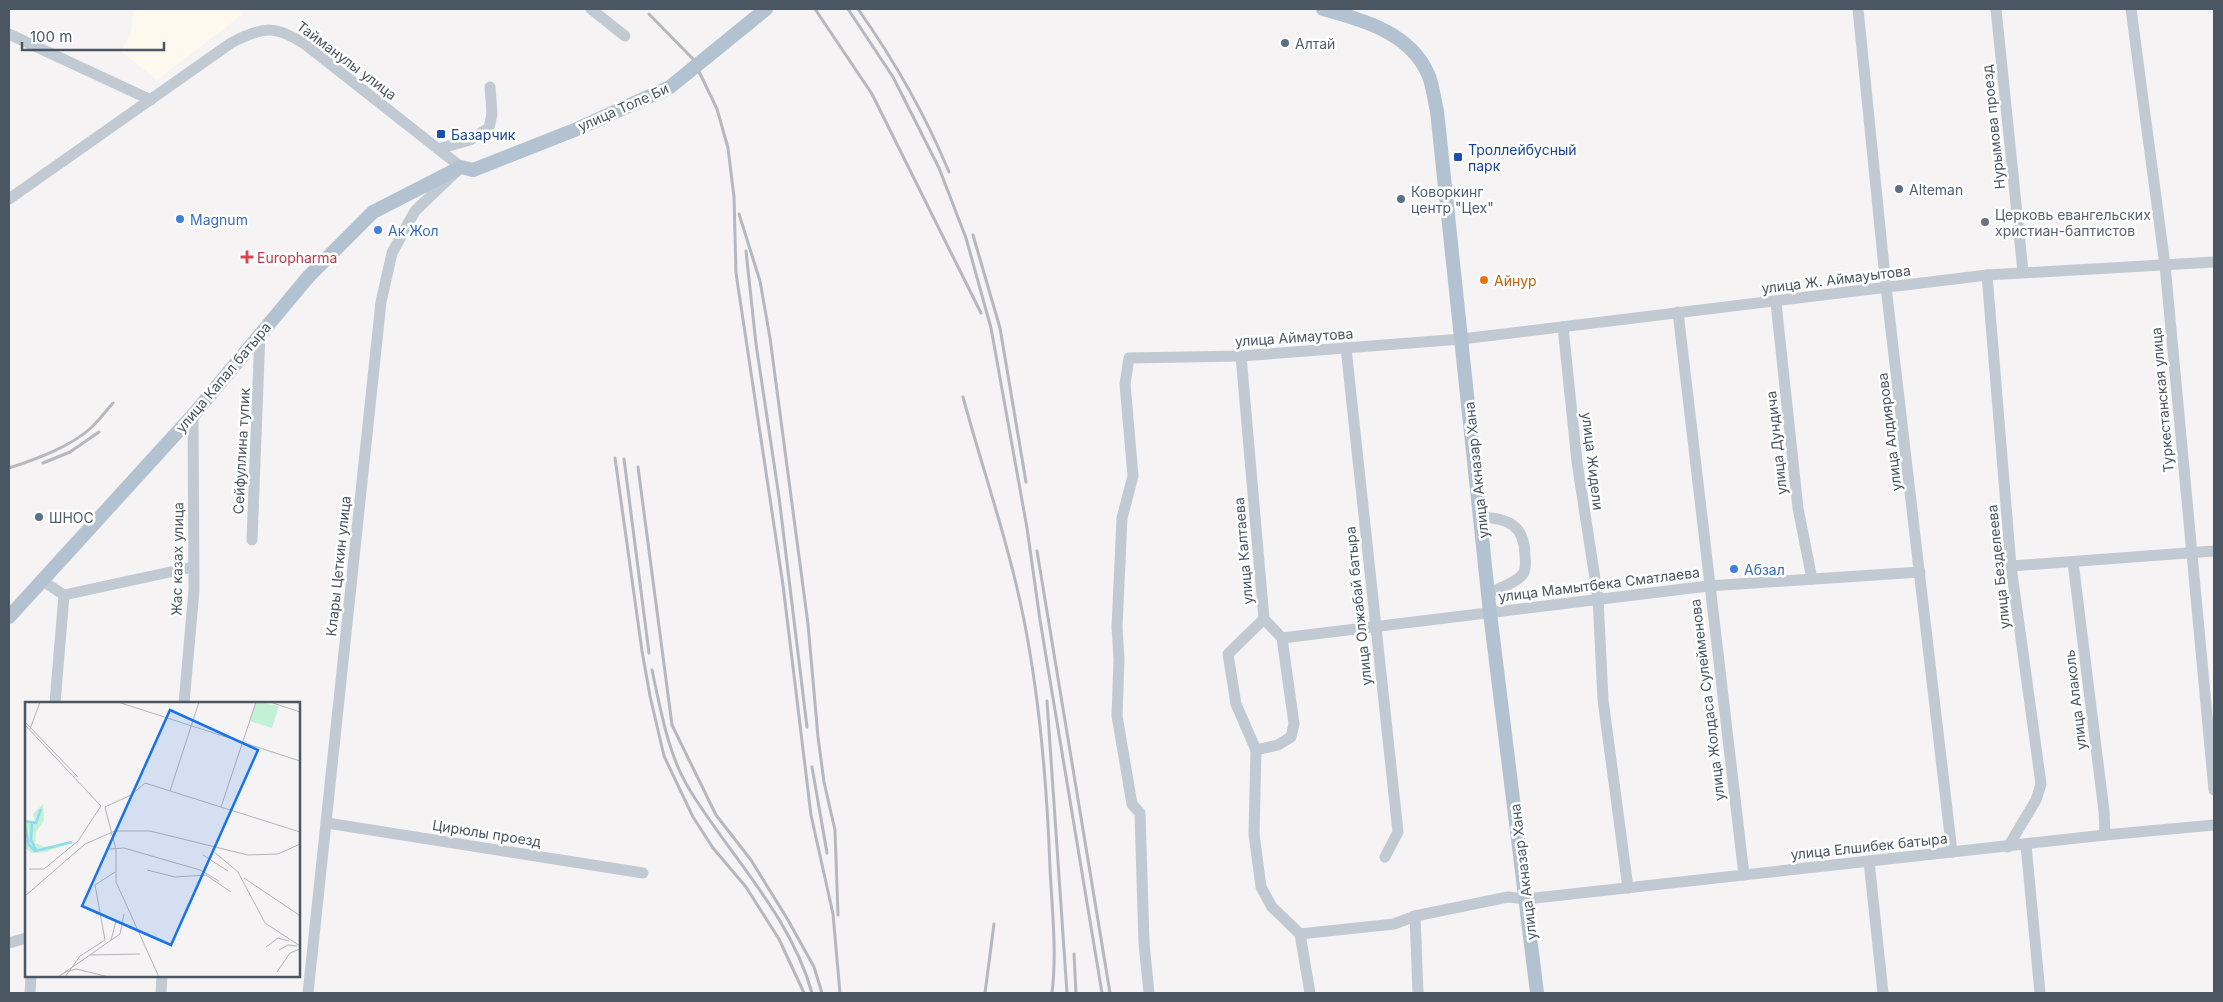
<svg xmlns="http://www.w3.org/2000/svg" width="2223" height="1002" font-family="Inter,sans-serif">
  <rect width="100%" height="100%" fill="#f5f3f3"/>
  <!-- commercial -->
  <polygon fill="#fdf9ef" points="134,9 237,9 243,14 157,80 121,52 131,32"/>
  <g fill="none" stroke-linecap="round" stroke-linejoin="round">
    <!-- minor -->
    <g stroke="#c1cad2" stroke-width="11">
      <polyline points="591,9 625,36"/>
      <polyline points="1858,9 1886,287 1952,852"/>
      <polyline points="1996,9 2023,272"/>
      <polyline points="2131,9 2165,265 2214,790"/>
      <polyline points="9,34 151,100"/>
      <polyline points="438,149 470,140 489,128 492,114 490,87"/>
      <path d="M 9,199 L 231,43 C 263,26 276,25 306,45 L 461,167 L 415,211 L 392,253 L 381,302 L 308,993"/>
      <polyline points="1987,275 2011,566 2041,784 2036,800 2008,847"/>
      <polyline points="1776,303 1798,508 1812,579"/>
      <polyline points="1678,312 1744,875"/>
      <polyline points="1563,327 1577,462 1598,598 1603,700 1628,888"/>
      <polyline points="1346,348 1398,832 1385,857"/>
      <polyline points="1241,356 1264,619 1282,638 1294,724 1291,737 1278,745 1256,750 1254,834 1261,887 1272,907 1300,934 1310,993"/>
      <path d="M 1480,517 C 1508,518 1524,525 1525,554 C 1525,561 1527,568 1523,574 C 1516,583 1500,588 1489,593"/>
      <polyline points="252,540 260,333"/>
      <polyline points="2073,562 2104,811 2105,835"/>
      <polyline points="2011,566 2214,551"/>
      <polyline points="41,580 64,595 55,703"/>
      <polyline points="64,595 193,567"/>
      <polyline points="1282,638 1708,586 1920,572"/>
      <polyline points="184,703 194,590 193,415"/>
      <polyline points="1256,750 1236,704 1228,654 1264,619"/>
      <polyline points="327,823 643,873"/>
      <polyline points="2026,845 2040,993"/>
      <polyline points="1869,861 1883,993"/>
      <polyline points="1415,916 1418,993"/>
      <polyline points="1300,934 1394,924 1415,916 1508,897 1526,899 2105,835 2214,825"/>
      <polyline points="9,943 26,938"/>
      <polyline points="30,993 31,976"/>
      <polyline points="161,993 162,976"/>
      <polyline points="1149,993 1144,943 1140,813 1132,804 1117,716 1119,659 1117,627 1122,518 1133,476 1125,384 1129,358 1241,356 1462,339 1987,275 2214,262"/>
    </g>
    <!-- major -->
    <g stroke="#b3c2d1" stroke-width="14">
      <path d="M 1323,9 C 1364,20 1410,33 1428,74 C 1433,85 1434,99 1437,111 L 1490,613 L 1537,993"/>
      <polyline points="9,617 193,415 309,276 373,212 461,167 473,170"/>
    </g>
    <!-- rail -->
    <g stroke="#b5b8bd" stroke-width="3">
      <polyline points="815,9 872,94 981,313"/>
      <polyline points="848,9 893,77 939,168 966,238 991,328 1027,528 1040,620 1102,993"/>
      <path d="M 858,9 C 894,60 925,114 949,172"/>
      <polyline points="649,14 693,59 717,109 728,148 734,197 736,273 783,585 811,815 833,914 840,993"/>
      <polyline points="739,214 760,281 770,338 808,624 818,737 824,782 835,830 838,915"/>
      <polyline points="973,235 1000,328 1026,482"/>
      <polyline points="746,251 756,344 779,497 807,727"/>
      <path d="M 963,397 C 983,471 1009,544 1024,620 C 1040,701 1047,786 1050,868 C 1052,909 1057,953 1052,993"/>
      <polyline points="615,458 642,651 650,696 664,756 693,817 713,848 746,887 779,939 804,993"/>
      <polyline points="624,459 649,653"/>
      <polyline points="43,463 70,452 99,432"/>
      <polyline points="638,467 672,725 716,815 751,860 788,920 814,967 822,993"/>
      <path d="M 9,468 C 37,459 70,447 92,427 C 100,419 106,411 113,403"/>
      <polyline points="1037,551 1110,993"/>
      <path d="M 652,670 C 661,711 668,756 691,792 C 732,858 791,917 812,993"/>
      <polyline points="1047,701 1067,993"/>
      <polyline points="812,767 827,853"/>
      <polyline points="1074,954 1076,993"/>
      <polyline points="985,993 994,924"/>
    </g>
    <!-- major-bridge -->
    <polyline stroke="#b3c2d1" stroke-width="14" points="473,170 577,129 670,87 766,9"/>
  </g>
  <!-- markers -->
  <g fill="#5c6f8a" stroke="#fff" stroke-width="2">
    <circle cx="1285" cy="43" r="5"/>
    <circle cx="1899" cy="189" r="5"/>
    <circle cx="1401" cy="199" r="5"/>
    <circle cx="39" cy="517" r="5"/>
  </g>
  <g fill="#1a4fb4" stroke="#fff" stroke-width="2">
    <rect x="436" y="129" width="10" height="10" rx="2.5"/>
    <rect x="1453" y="152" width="10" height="10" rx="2.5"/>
  </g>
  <g fill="#3f7fe0" stroke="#fff" stroke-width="2">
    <circle cx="180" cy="219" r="5"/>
    <circle cx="378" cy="230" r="5"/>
    <circle cx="1734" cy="569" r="5"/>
  </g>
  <circle fill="#6b7280" stroke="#fff" stroke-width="2" cx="1985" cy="222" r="5"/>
  <path fill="#e0444e" stroke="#fff" stroke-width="2" d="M244.5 249.5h5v5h5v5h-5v5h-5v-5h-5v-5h5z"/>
  <circle fill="#e8710a" stroke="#fff" stroke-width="2" cx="1484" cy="280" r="5"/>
  <g text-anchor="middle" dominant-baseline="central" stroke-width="5" stroke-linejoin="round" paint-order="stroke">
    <!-- service labels -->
    <g font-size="14" fill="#4e5e75" stroke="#fff" text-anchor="start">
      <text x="1295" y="43">Алтай</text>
      <text x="1909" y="189">Alteman</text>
      <text x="1411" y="191">Коворкинг<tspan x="1411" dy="16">центр "Цех"</tspan></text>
      <text x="49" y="517">ШНОС</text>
    </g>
    <!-- street labels -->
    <g font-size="14" fill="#4a5661" stroke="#fff">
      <text transform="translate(347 60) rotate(37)">Тайманулы улица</text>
      <text transform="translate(623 107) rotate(-24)">улица Толе Би</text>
      <text transform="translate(1993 127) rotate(-96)">Нурымова проезд</text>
      <text transform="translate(1836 279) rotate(-7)">улица Ж. Аймауытова</text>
      <text transform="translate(1294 337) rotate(-4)">улица Аймаутова</text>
      <text transform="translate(223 377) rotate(-50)">улица Капал батыра</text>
      <text transform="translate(2162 400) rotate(-95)">Туркестанская улица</text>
      <text transform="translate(1889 432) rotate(-97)">улица Алдиярова</text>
      <text transform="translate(1776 443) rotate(-96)">улица Дундича</text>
      <text transform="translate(241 451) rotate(-87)">Сейфуллина тупик</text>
      <text transform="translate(1593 461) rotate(83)">улица Жидели</text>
      <text transform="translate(1476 470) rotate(-96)">улица Акназар Хана</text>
      <text transform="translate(1243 551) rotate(-95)">улица Калтаева</text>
      <text transform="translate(177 559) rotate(-89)">Жас казах улица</text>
      <text transform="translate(338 566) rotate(-84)">Клары Цеткин улица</text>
      <text transform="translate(1998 567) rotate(-96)">улица Безделеева</text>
      <text transform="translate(1599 584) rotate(-7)">улица Мамытбека Сматлаева</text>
      <text transform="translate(1358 606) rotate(-96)">улица Олжабай батыра</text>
      <text transform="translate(1707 700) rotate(-97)">улица Жолдаса Сулейменова</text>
      <text transform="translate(2075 700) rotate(-97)">улица Алаколь</text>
      <text transform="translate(487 833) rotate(9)">Цирюлы проезд</text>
      <text transform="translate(1869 846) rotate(-6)">улица Елшибек батыра</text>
      <text transform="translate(1523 872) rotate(-97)">улица Акназар Хана</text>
    </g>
    <!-- transit labels -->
    <g font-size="14" fill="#164399" stroke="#fff" text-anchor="start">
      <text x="451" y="134">Базарчик</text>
      <text x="1468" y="149">Троллейбусный<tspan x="1468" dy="16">парк</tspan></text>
    </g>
    <!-- worship labels -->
    <g font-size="14" fill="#5b616d" stroke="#fff" text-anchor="start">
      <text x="1995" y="214">Церковь евангельских<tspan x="1995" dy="16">христиан-баптистов</tspan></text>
    </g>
    <!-- shop labels -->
    <g font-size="14" fill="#366cbe" stroke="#fff" text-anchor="start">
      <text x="190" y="219">Magnum</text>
      <text x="388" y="230">Ак Жол</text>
      <text x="1744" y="569">Абзал</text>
    </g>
    <!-- health labels -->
    <g font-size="14" fill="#be3a42" stroke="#fff" text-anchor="start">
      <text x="257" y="257">Europharma</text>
    </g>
    <!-- food labels -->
    <g font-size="14" fill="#c56008" stroke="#fff" text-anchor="start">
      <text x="1494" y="280">Айнур</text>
    </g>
  </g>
  <!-- overview -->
  <g transform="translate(25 702)">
    <rect width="275" height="275" fill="#f5f3f3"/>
    <path d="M 231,0 L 254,4 L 247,26 L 225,19 ZM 18,102 L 19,118 L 11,130 L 10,141 L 20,145 L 48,140 L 21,150 L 7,151 L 0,146 L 0,118 L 10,120 L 8,112 Z" fill="#c3f1d5"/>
    <path fill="none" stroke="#90daee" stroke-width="2.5" d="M 0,119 L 11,121 L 16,107M 7,121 L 6,138 L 11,148M 0,124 L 4,143 L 10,149 L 47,140"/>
    <path fill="none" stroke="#b1b4b9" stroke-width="1" d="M 93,0 L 275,59M 245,0 L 275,10M 0,20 L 53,75M 0,23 L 76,104 L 53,139 L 19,167 L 4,167M 5,27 L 15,0M 145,89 L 174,0M 196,105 L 231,0M 84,147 L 99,146 L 175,168 L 194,179M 188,149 L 213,170 L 240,221 L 275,244M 178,153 L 203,169M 122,168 L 150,175 L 181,173 L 206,190M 219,176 L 274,213M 0,194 L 60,142 L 90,129 L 125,129 L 223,153 L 253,152 L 275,142M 86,238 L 91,219M 241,245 L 253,236 L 264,239M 254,248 L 263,243 L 272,244M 65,253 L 115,252M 40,270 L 51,267 L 84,275M 252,270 L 265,251 L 275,247M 33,275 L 95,232 L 99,212M 40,275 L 55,254 L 80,238 L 70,183 L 90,170M 134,275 L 91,180 L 91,148 L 80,105 L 106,93 L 120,81 L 275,130"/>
    <path fill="#1a73e8" fill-opacity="0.15" stroke="#1a73e8" stroke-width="2.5" d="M 145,8 L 233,48 L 146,243 L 57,204 Z"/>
    <rect width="275" height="275" fill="none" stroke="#4a5661" stroke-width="2.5"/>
  </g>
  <!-- border -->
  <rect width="2223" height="1002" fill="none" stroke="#4a5661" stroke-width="20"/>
  <!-- scale -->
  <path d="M22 42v8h142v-8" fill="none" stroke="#4a5661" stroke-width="2.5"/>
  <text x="30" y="42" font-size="15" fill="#4a5661" stroke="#ffffff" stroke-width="4" paint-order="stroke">100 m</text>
</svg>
